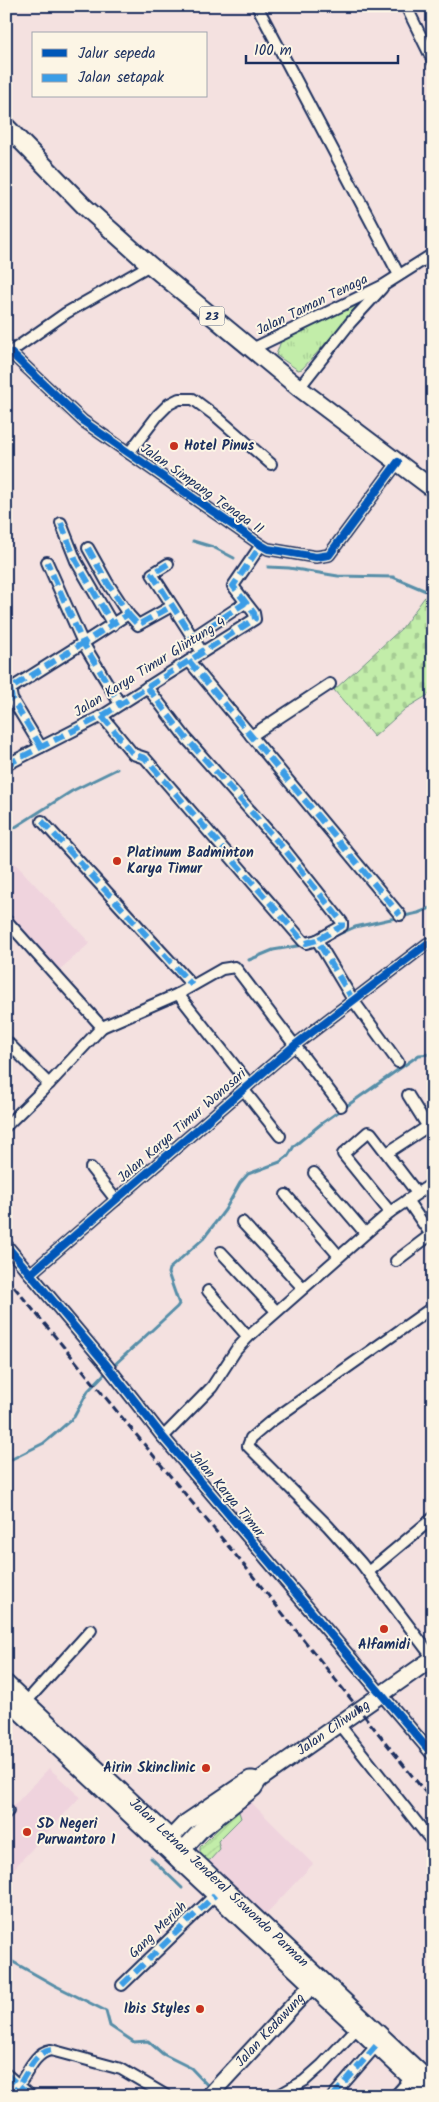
<svg xmlns="http://www.w3.org/2000/svg" width="439" height="2102" font-family="Kalam,sans-serif">
  <defs>
    <pattern id="cemetery-stones" width="16" height="16" patternUnits="userSpaceOnUse" patternTransform="scale(1.25)"><rect width="16" height="16" fill="#c2eda9"/><path d="M2 7V4a2 2 0 0 1 4 0v3zM10 15v-3a2 2 0 0 1 4 0v3z" fill="#a6cc94"/></pattern>
    <pattern id="park-tufts" width="24" height="20" patternUnits="userSpaceOnUse" patternTransform="scale(1.25)"><rect width="24" height="20" fill="#c2eda9"/><path d="M3 7l-1-3M5 7V3M7 7l1-3M15 17l-1-3M17 17v-4M19 17l1-3" fill="none" stroke="#a6cc94"/></pattern>
    <pattern id="garden-furrows" width="10" height="10" patternUnits="userSpaceOnUse" patternTransform="scale(1.25)"><rect width="10" height="10" fill="#c2eda9"/><path d="M-1 1l2-2M0 10L10 0M9 11l2-2" fill="none" stroke="#a6cc94"/></pattern>
  </defs>
  <rect width="100%" height="100%" fill="#f4e1e0"/>
  <filter id="ink" filterUnits="userSpaceOnUse"><feTurbulence type="fractalNoise" baseFrequency=".02" numOctaves="2"/><feDisplacementMap in="SourceGraphic" scale="10" xChannelSelector="R" yChannelSelector="G"/><feConvolveMatrix kernelMatrix="1 2 1 2 8 2 1 2 1" color-interpolation-filters="sRGB"/></filter>
  <g filter="url(#ink)">
    <!-- built -->
    <g fill="#efd3dd">
      <polygon points="6,854 90,943 58,971 6,914"/>
      <polygon points="49,1768 80,1797 6,1877 6,1814"/>
      <polygon points="248,1799 313,1864 264,1916 203,1860 199,1851 200,1847"/>
    </g>
    <!-- cemetery -->
    <polygon fill="url(#cemetery-stones)" stroke="#6e8e84" points="427,594 433,597 433,692 405,709 374,737 334,690 402,628"/>
    <!-- park -->
    <polygon fill="url(#park-tufts)" stroke="#6e8e84" points="357,302 361,305 302,369 298,370 276,355 281,341"/>
    <!-- garden -->
    <polygon fill="url(#garden-furrows)" stroke="#6e8e84" points="238,1809 241,1818 218,1841 220,1849 210,1860 203,1860 200,1856 200,1847"/>
    <g fill="none" stroke-linecap="round" stroke-linejoin="round">
      <!-- stream -->
      <g stroke="#568ea8" stroke-width="3">
        <polyline points="193,541 213,547 234,558"/>
        <polyline points="268,567 289,568 338,576 393,577 433,594"/>
        <polyline points="6,833 72,791 117,769"/>
        <polyline points="328,939 355,927 418,913 433,907"/>
        <polyline points="249,960 273,950 303,945"/>
        <polyline points="112,1367 177,1307 179,1304 168,1273 169,1269 203,1239 225,1210 240,1183 248,1174 280,1162 288,1156 294,1146 321,1124 419,1055 433,1054"/>
        <polyline points="6,1462 44,1443 56,1433 74,1417 88,1391 107,1371"/>
        <polyline points="151,1858 182,1888"/>
        <polyline points="6,1958 54,1985 106,2011 110,2026 134,2042 148,2041 163,2054 191,2068 210,2088"/>
      </g>
      <!-- minor casing -->
      <g stroke="#1b2f5e" stroke-width="14">
        <g id="minor">
          <polyline points="257,6 399,275"/>
          <polyline points="406,6 433,61"/>
          <polyline points="252,349 384,285 433,254"/>
          <polyline points="11,353 83,421 261,545 268,549 316,557 329,555 398,462"/>
          <polyline points="6,355 66,313 150,265"/>
          <polyline points="299,388 350,323 382,288"/>
          <polyline points="129,453 158,415 169,404 179,399 193,399 217,417 271,464"/>
          <polyline points="61,523 76,561 113,625"/>
          <polyline points="88,548 107,582 128,614 83,643 120,704"/>
          <polyline points="168,564 152,574 202,652"/>
          <polyline points="128,614 138,625 172,606"/>
          <polyline points="192,638 245,603"/>
          <polyline points="189,661 400,915"/>
          <polyline points="147,687 186,738 285,850 342,922 342,926 317,940"/>
          <polyline points="102,716 133,754 145,758 303,941 306,943 317,940 353,1000 398,1062"/>
          <polyline points="251,736 330,684"/>
          <polyline points="41,747 12,699 10,689 83,643 47,562"/>
          <polyline points="6,765 102,716 255,619 254,613 233,586 261,545"/>
          <polyline points="42,821 192,985"/>
          <polyline points="6,920 102,1027 49,1084 6,1041"/>
          <polyline points="178,994 249,1084"/>
          <polyline points="102,1027 178,994 222,969 235,967 341,1106"/>
          <polyline points="243,1089 280,1136"/>
          <polyline points="408,1095 428,1127"/>
          <polyline points="6,1126 49,1084"/>
          <polyline points="387,1153 433,1123"/>
          <polyline points="91,1168 116,1200"/>
          <polyline points="314,1173 365,1233"/>
          <polyline points="286,1195 339,1256"/>
          <polyline points="407,1200 431,1235"/>
          <polyline points="390,1212 343,1154 368,1132 371,1133 417,1193"/>
          <polyline points="242,1222 303,1288"/>
          <polyline points="221,1252 276,1311"/>
          <polyline points="396,1261 433,1233"/>
          <polyline points="30,1274 295,1045 427,944"/>
          <polyline points="208,1291 248,1337"/>
          <polyline points="433,1307 270,1422 251,1438 248,1446 328,1526 361,1563 433,1658"/>
          <polyline points="163,1437 212,1387 236,1350 248,1337 390,1212 433,1183"/>
          <polyline points="368,1572 433,1518"/>
          <polyline points="26,1702 91,1630"/>
          <polyline points="338,1723 433,1843"/>
          <polyline points="6,1809 8,1811 6,1813"/>
          <polyline points="122,1985 215,1895"/>
          <polyline points="6,2074 31,2096"/>
          <path d="M 9,2096 C 25,2085 30,2053 51,2050 L 121,2069 L 167,2096"/>
          <polyline points="277,2096 304,2081 322,2065 357,2028"/>
          <polyline points="333,2096 376,2046"/>
          <polyline points="395,2096 411,2078"/>
        </g>
      </g>
      <!-- tertiary casing -->
      <g stroke="#1b2f5e" stroke-width="15">
        <polyline id="tertiary" points="6,1245 105,1363 163,1437 433,1755"/>
      </g>
      <!-- primary casing -->
      <g stroke="#1b2f5e" stroke-width="19">
        <g id="primary">
          <path id="s1" d="M 6,1683 L 433,2084"/>
          <polyline points="6,1699 430,2096"/>
          <polyline points="166,1843 185,1823 250,1779 253,1779"/>
          <path id="s2" d="M 178,1855 L 201,1830 L 254,1788 L 259,1780 L 433,1658"/>
          <path id="s3" d="M 209,2096 L 312,1985"/>
        </g>
      </g>
      <!-- trunk casing -->
      <g stroke="#1b2f5e" stroke-width="20">
        <polyline id="trunk" points="6,126 84,206 150,265 299,388 433,489"/>
      </g>
      <!-- minor -->
      <use href="#minor" stroke="#fcf5e5" stroke-width="10"/>
      <!-- tertiary -->
      <use href="#tertiary" stroke="#fcf5e5" stroke-width="11"/>
      <!-- primary -->
      <use href="#primary" stroke="#fcf5e5" stroke-width="15"/>
      <!-- trunk -->
      <use href="#trunk" stroke="#fcf5e5" stroke-width="16"/>
      <!-- rail -->
      <polyline stroke="#1b2f5e" stroke-width="3" stroke-dasharray="8 4" stroke-linecap="butt" points="6,1277 252,1575 433,1802"/>
      <!-- quiet -->
      <g stroke="#3b9de6" stroke-width="6" stroke-dasharray="12 6" stroke-linecap="butt">
        <polyline points="61,523 76,561 113,625"/>
        <polyline points="88,548 107,582 128,614 83,643 120,704"/>
        <polyline points="168,564 152,574 202,652"/>
        <polyline points="128,614 138,625 172,606"/>
        <polyline points="192,638 245,603"/>
        <polyline points="189,661 400,915"/>
        <polyline points="147,687 186,738 285,850 342,922 342,926 317,940"/>
        <polyline points="102,716 133,754 145,758 303,941 306,943 317,940 353,1000"/>
        <polyline points="41,747 12,699 10,689 83,643 47,562"/>
        <polyline points="6,765 102,716 255,619 254,613 233,586 261,545"/>
        <polyline points="42,821 192,985"/>
        <polyline points="6,1809 8,1811 6,1813"/>
        <polyline points="122,1985 215,1895"/>
        <polyline points="6,2074 31,2096"/>
        <path d="M 9,2096 C 25,2085 30,2053 51,2050"/>
        <polyline points="333,2096 376,2046"/>
      </g>
      <!-- cycleway casing -->
      <g stroke="#fcf5e5" stroke-width="11">
        <g id="cycleway">
          <polyline points="11,353 83,421 261,545 268,549 316,557 329,555 398,462"/>
          <polyline points="6,1245 105,1363 163,1437 433,1755"/>
          <polyline points="30,1274 295,1045 427,944"/>
        </g>
      </g>
      <!-- cycleway -->
      <use href="#cycleway" stroke="#0057b8" stroke-width="8"/>
    </g>
  </g>
  <!-- markers -->
  <g fill="#c8321e" stroke="#fcf5e5" stroke-width="2">
    <circle cx="174" cy="446" r="5"/>
    <circle cx="117" cy="861" r="5"/>
    <circle cx="384" cy="1629" r="5"/>
    <circle cx="206" cy="1768" r="5"/>
    <circle cx="27" cy="1832" r="5"/>
    <circle cx="200" cy="2009" r="5"/>
  </g>
  <g text-anchor="middle" dominant-baseline="central" stroke-width="4" stroke-linejoin="round" paint-order="stroke">
    <!-- shield labels -->
    <rect fill="#fcf5e5" stroke="#5e6a86" stroke-width="1" x="199.5" y="306.5" width="25" height="19" rx="4"/>
    <g font-size="12" font-weight="bold" fill="#1b2f5e">
      <text x="212" y="316">23</text>
    </g>
    <!-- street labels -->
    <g font-size="14" fill="#1b2f5e" stroke="#fcf5e5">
      <text transform="translate(312 305) rotate(-26)">Jalan Taman Tenaga</text>
      <text transform="translate(202 489) rotate(35)">Jalan Simpang Tenaga II</text>
      <text transform="translate(150 667) rotate(-32)">Jalan Karya Timur Glintung 4</text>
      <text transform="translate(182 1126) rotate(-41)">Jalan Karya Timur Wonosari</text>
      <text transform="translate(227 1494) rotate(50)">Jalan Karya Timur</text>
      <text stroke="none"><textPath href="#s2" startOffset="202">Jalan Ciliwung</textPath></text>
      <text stroke="none"><textPath href="#s1" startOffset="292">Jalan Letnan Jenderal Siswondo Parman</textPath></text>
      <text transform="translate(158 1930) rotate(-44)">Gang Meriah</text>
      <text stroke="none"><textPath href="#s3" startOffset="90">Jalan Kedawung</textPath></text>
    </g>
    <!-- poi labels -->
    <g font-size="14" font-weight="bold" fill="#1b2f5e" stroke="#fcf5e5" text-anchor="start">
      <text x="184" y="446">Hotel Pinus</text>
      <text x="127" y="853">Platinum Badminton<tspan x="127" dy="16">Karya Timur</tspan></text>
      <text x="384" y="1645" text-anchor="middle">Alfamidi</text>
      <text x="196" y="1768" text-anchor="end">Airin Skinclinic</text>
      <text x="37" y="1824">SD Negeri<tspan x="37" dy="16">Purwantoro 1</tspan></text>
      <text x="190" y="2009" text-anchor="end">Ibis Styles</text>
    </g>
  </g>
  <!-- margin -->
  <rect width="439" height="2102" fill="none" stroke="#fcf5e5" stroke-width="25"/>
  <rect x="12" y="12" width="414" height="2077" fill="none" stroke="#1b2f5e" stroke-width="2" filter="url(#ink)"/>
  <!-- legend -->
  <rect x="32" y="32" width="175" height="65" fill="#fcf5e5" stroke="#a2a6af"/>
  <rect x="42" y="49" width="25" height="8" fill="#0057b8" stroke="#a2a6af"/>
  <text x="78" y="58" font-size="15" fill="#1b2f5e">Jalur sepeda</text>
  <rect x="42" y="74" width="25" height="8" fill="#3b9de6" stroke="#a2a6af"/>
  <text x="78" y="82" font-size="15" fill="#1b2f5e">Jalan setapak</text>
  <!-- scale -->
  <path d="M246 55v8h152v-8" fill="none" stroke="#1b2f5e" stroke-width="2.5"/>
  <text x="254" y="55" font-size="15" fill="#1b2f5e" stroke="#fcf5e5" stroke-width="4" paint-order="stroke">100 m</text>
</svg>
